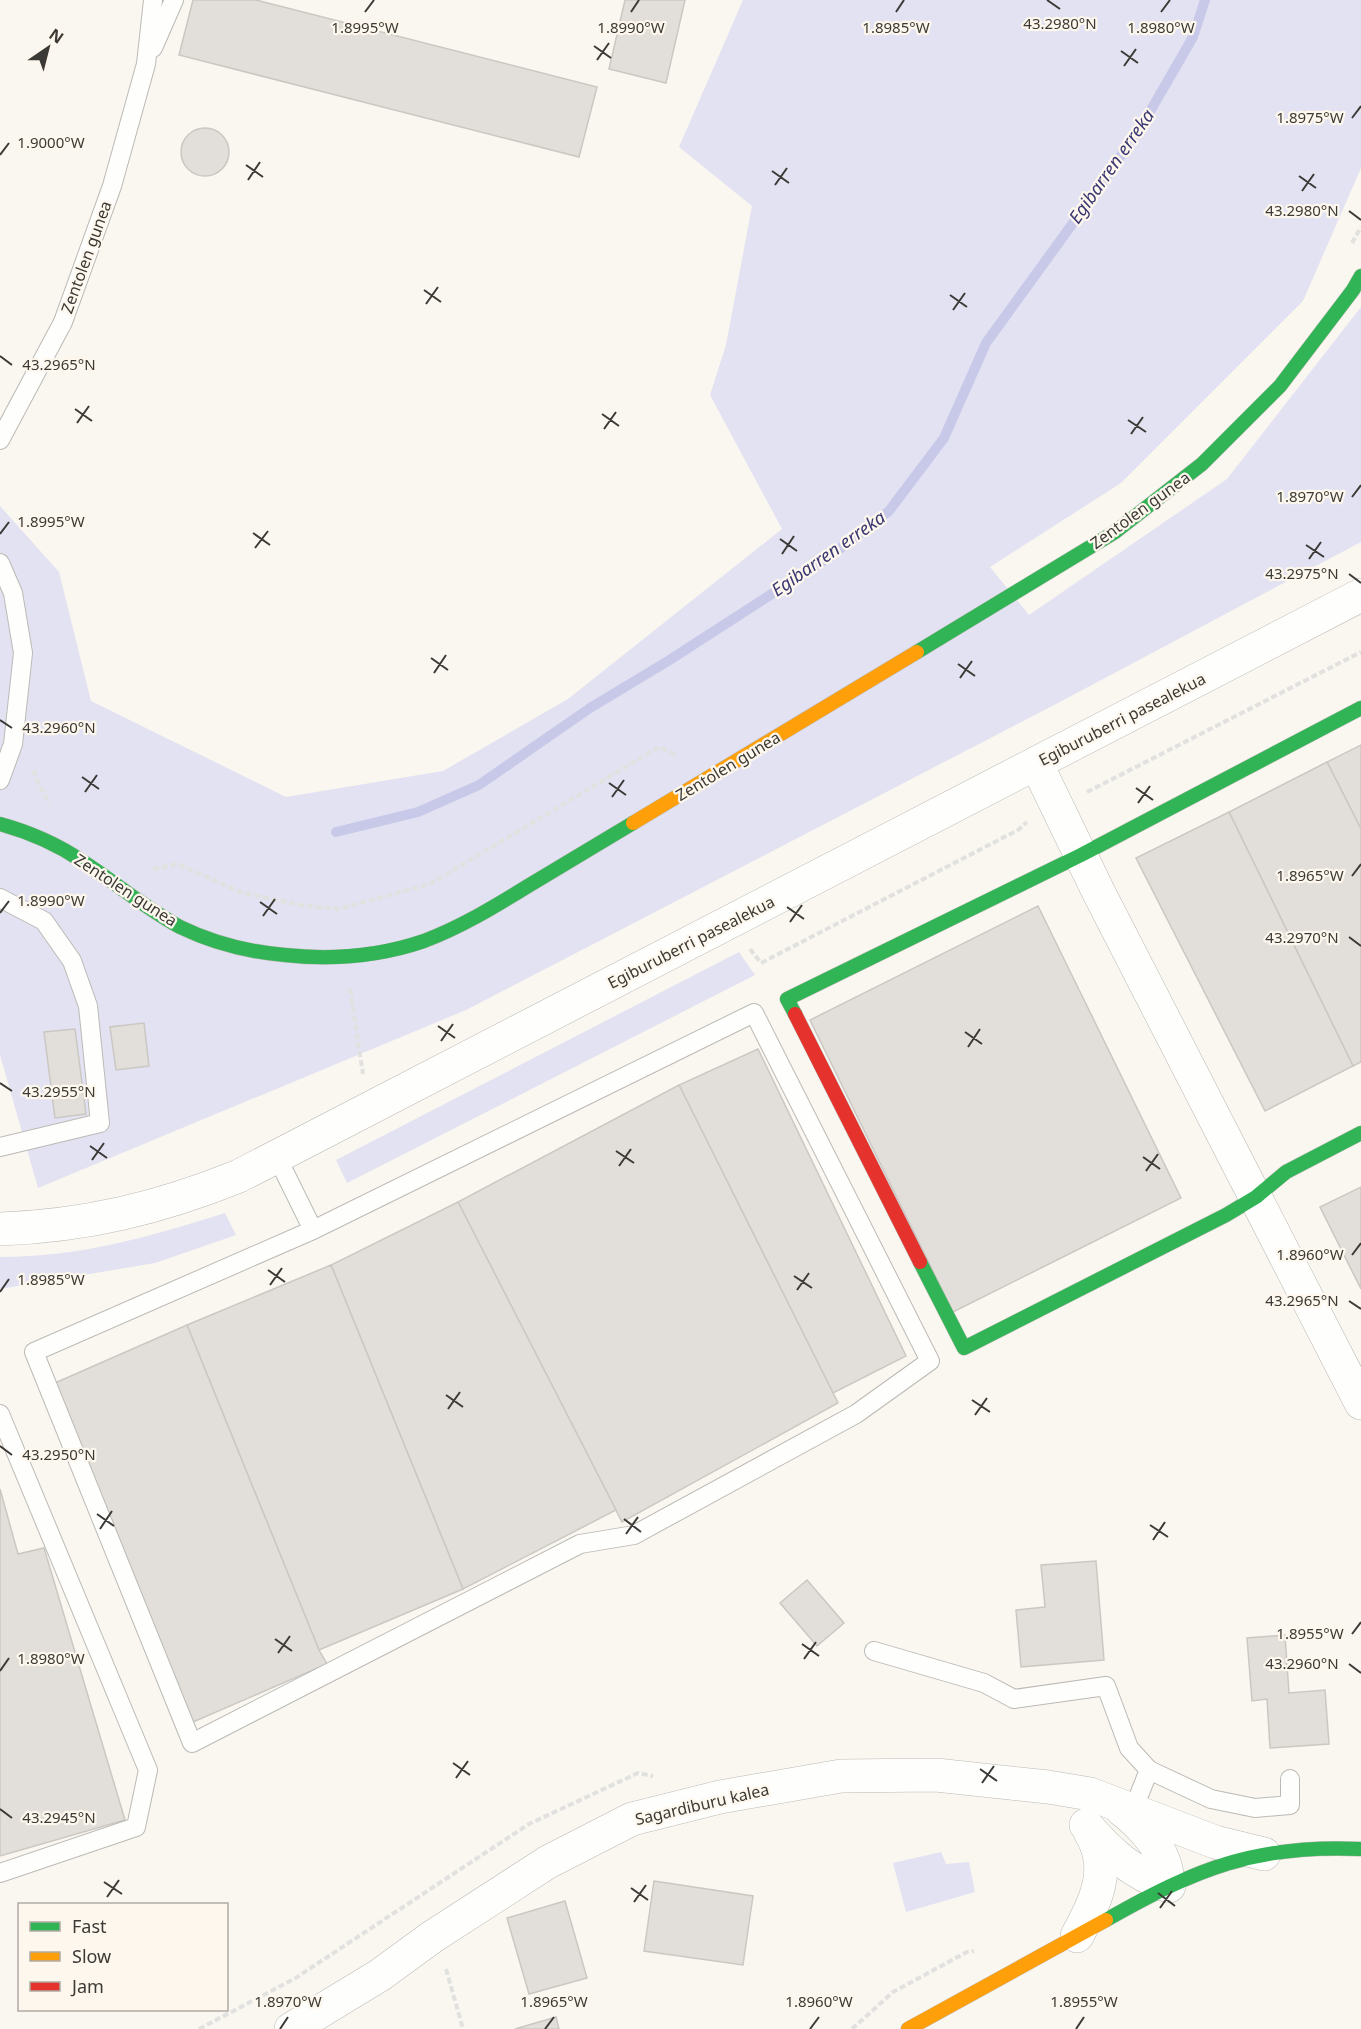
<svg xmlns="http://www.w3.org/2000/svg" width="1361" height="2029" font-family="'Noto Sans',sans-serif">
  <rect width="100%" height="100%" fill="#faf6f0"/>
  <!-- green -->
  <g fill="#e2e2f2">
    <polygon points="743,0 1361,0 1361,168 1303,301 1121,483 990,567 1029,615 1227,479 1361,307 1361,542 1056,704 466,1010 38,1188 0,1055 0,506 59,572 91,701 286,797 443,771 568,699 782,529 710,395 726,345 752,206 679,147"/>
    <polygon points="739,952 755,975 347,1183 336,1160"/>
    <path d="M 225,1213 L 236,1235 L 155,1263 L 0,1289 L 0,1257 C 80,1257 149,1237 225,1213 Z"/>
    <polygon points="941,1852 946,1864 969,1862 975,1892 906,1912 893,1863"/>
  </g>
  <g fill="none" stroke-linecap="round" stroke-linejoin="round">
    <!-- stream -->
    <polyline stroke="#c8c9e8" stroke-width="10" points="336,832 418,812 479,785 590,708 668,661 829,557 889,511 944,438 986,343 1110,172 1148,115 1193,37 1205,0"/>
  </g>
  <!-- building -->
  <g fill="#e2dfda" stroke="#cbc8c3" stroke-width="1.5">
    <polygon points="193,0 256,0 597,87 579,157 179,55"/>
    <polygon points="625,0 685,0 666,83 609,69"/>
    <circle cx="205" cy="152" r="24"/>
    <polygon points="1361,745 1361,829 1327,762"/>
    <polygon points="1327,762 1361,829 1361,1062 1353,1066 1229,812"/>
    <polygon points="1229,812 1353,1066 1265,1111 1136,858"/>
    <polygon points="1038,906 1181,1198 953,1312 810,1020"/>
    <polygon points="144,1023 149,1066 116,1070 110,1027"/>
    <polygon points="75,1029 86,1114 55,1118 44,1032"/>
    <polygon points="758,1049 906,1356 833,1393 679,1085"/>
    <polygon points="679,1085 838,1403 622,1522 458,1202"/>
    <polygon points="1361,1187 1361,1289 1320,1207"/>
    <polygon points="458,1202 616,1510 463,1589 331,1265"/>
    <polygon points="331,1265 463,1589 319,1650 187,1325"/>
    <polygon points="187,1325 319,1650 327,1664 193,1722 55,1383"/>
    <polygon points="0,1489 18,1554 44,1548 125,1820 0,1856"/>
    <polygon points="1096,1561 1104,1660 1021,1667 1016,1610 1045,1607 1041,1565"/>
    <polygon points="807,1580 844,1623 817,1646 780,1603"/>
    <polygon points="1285,1635 1289,1693 1325,1690 1329,1744 1270,1748 1267,1699 1252,1701 1247,1638"/>
    <polygon points="654,1881 753,1896 743,1965 644,1951"/>
    <polygon points="565,1901 587,1978 529,1994 507,1918"/>
    <polygon points="556,2017 559,2029 515,2029"/>
  </g>
  <g fill="none" stroke-linecap="round" stroke-linejoin="round">
    <!-- lane casing -->
    <g stroke="#bcbab5" stroke-width="20">
      <g id="lane">
        <polyline points="153,48 174,0"/>
        <polyline points="0,440 63,322 112,186 146,64 153,0"/>
        <polyline points="0,563 13,593 23,653 13,744 0,780"/>
        <polyline points="0,898 44,921 72,961 88,1006 100,1123 0,1147"/>
        <polyline points="277,1157 313,1230 34,1352 192,1743 580,1544 634,1535 856,1414 930,1361 754,1013 313,1230"/>
        <polyline points="0,1414 148,1770 136,1827 0,1873"/>
        <polyline points="874,1651 984,1683 1014,1699 1106,1686 1129,1748 1149,1770"/>
        <polyline points="1133,1810 1149,1770 1211,1799 1255,1808 1290,1805 1290,1779"/>
      </g>
    </g>
    <!-- street casing -->
    <g stroke="#bcbab5" stroke-width="34">
      <g id="street">
        <polyline points="1036,763 1098,891 1361,1403"/>
        <path d="M 0,1229 C 85,1226 160,1208 239,1176 L 1361,595"/>
        <path d="M 1086,1825 C 1110,1853 1133,1874 1169,1886 C 1167,1878 1167,1869 1164,1862 C 1157,1842 1139,1823 1122,1810"/>
        <path d="M 1077,1936 C 1095,1902 1113,1869 1090,1832"/>
        <polyline points="291,2029 380,1975 432,1937 548,1862 632,1819 720,1797 841,1776 936,1775 1048,1787 1090,1794 1215,1842 1264,1854"/>
      </g>
    </g>
    <!-- fast casing -->
    <g stroke="#bcbab5" stroke-width="15">
      <g id="fast">
        <polyline points="917,652 1115,532 1202,464 1280,386 1353,290 1361,276"/>
        <path d="M 0,824 C 29,832 57,844 82,861 C 116,883 145,908 180,927 C 213,943 249,952 285,955 C 331,960 380,956 424,941 C 461,927 494,907 528,886 C 563,865 598,844 633,823"/>
        <polyline points="795,1014 787,999 1081,855 1361,708"/>
        <polyline points="920,1262 964,1348 1226,1215 1256,1197 1286,1172 1361,1133"/>
        <path d="M 1106,1920 C 1196,1869 1255,1844 1361,1849"/>
      </g>
    </g>
    <!-- slow casing -->
    <g stroke="#bcbab5" stroke-width="15">
      <g id="slow">
        <polyline points="633,823 917,652"/>
        <polyline points="908,2029 1106,1920"/>
      </g>
    </g>
    <!-- jam casing -->
    <g stroke="#bcbab5" stroke-width="15">
      <polyline id="jam" points="795,1014 920,1262"/>
    </g>
    <!-- path -->
    <g stroke="#e1e1df" stroke-width="4" stroke-dasharray="6 3" stroke-linecap="butt">
      <polyline points="1352,243 1361,227"/>
      <polyline points="34,770 35,776 49,804"/>
      <polyline points="1087,792 1361,652"/>
      <polyline points="153,869 178,864 240,892 300,905 338,909 430,884 659,747 676,755"/>
      <polyline points="750,949 761,963 1018,830 1027,822"/>
      <polyline points="350,989 363,1074"/>
      <polyline points="446,1969 463,2029"/>
      <polyline points="199,2029 294,1979 529,1824 638,1773 653,1776"/>
      <polyline points="852,2029 893,1992 967,1952 974,1951"/>
    </g>
    <!-- lane -->
    <use href="#lane" stroke="#fefefd" stroke-width="18"/>
    <!-- street -->
    <use href="#street" stroke="#fefefd" stroke-width="33"/>
    <!-- fast -->
    <use href="#fast" stroke="#30b455" stroke-width="14"/>
    <!-- slow -->
    <use href="#slow" stroke="#ff9f0a" stroke-width="14"/>
    <!-- jam -->
    <use href="#jam" stroke="#e5322d" stroke-width="14"/>
  </g>
  <!-- ticks -->
  <path fill="none" stroke="#3c3a36" stroke-width="2" d="M 1047,0 L 1060,9M 365,12 L 374,0M 631,12 L 639,0M 896,12 L 904,0M 1161,12 L 1170,0M 594,46 L 611,58M 1121,51 L 1138,63M 597,60 L 609,43M 1124,66 L 1136,49M 1352,118 L 1361,106M 0,155 L 9,143M 246,165 L 263,177M 772,171 L 789,183M 1299,176 L 1316,188M 248,180 L 260,162M 775,185 L 787,168M 1302,191 L 1314,174M 1349,211 L 1361,220M 424,290 L 441,302M 950,295 L 967,307M 426,304 L 438,287M 953,310 L 965,293M 0,356 L 12,365M 75,409 L 92,421M 602,414 L 619,426M 1128,420 L 1146,432M 77,423 L 89,406M 604,429 L 616,412M 1131,434 L 1143,417M 1352,497 L 1361,485M 253,533 L 270,545M 0,534 L 9,522M 780,539 L 797,551M 1306,545 L 1324,557M 255,548 L 268,531M 782,554 L 794,536M 1309,559 L 1321,542M 1349,574 L 1361,583M 431,658 L 448,670M 958,664 L 975,676M 434,673 L 446,655M 960,678 L 972,661M 0,720 L 12,728M 82,777 L 99,789M 609,783 L 626,795M 1136,788 L 1153,800M 85,792 L 97,775M 612,797 L 624,780M 1138,803 L 1150,786M 1352,876 L 1361,864M 260,902 L 277,914M 787,907 L 804,919M 0,913 L 9,901M 263,916 L 275,899M 790,922 L 802,905M 1349,937 L 1361,946M 438,1026 L 455,1038M 965,1032 L 982,1044M 441,1041 L 453,1024M 968,1047 L 980,1029M 0,1083 L 12,1091M 90,1146 L 107,1158M 616,1151 L 634,1163M 1143,1157 L 1160,1169M 92,1160 L 104,1143M 619,1166 L 631,1149M 1146,1171 L 1158,1154M 1352,1255 L 1361,1243M 268,1270 L 285,1282M 794,1276 L 812,1288M 270,1285 L 282,1268M 797,1290 L 809,1273M 0,1292 L 9,1279M 1349,1301 L 1361,1309M 446,1395 L 463,1407M 972,1400 L 990,1412M 448,1409 L 460,1392M 975,1415 L 987,1398M 0,1446 L 12,1455M 97,1514 L 114,1526M 624,1519 L 641,1532M 1150,1525 L 1168,1537M 100,1529 L 112,1511M 626,1534 L 638,1517M 1153,1540 L 1165,1522M 1352,1634 L 1361,1622M 275,1639 L 292,1651M 802,1644 L 819,1656M 278,1653 L 290,1636M 804,1659 L 816,1642M 1349,1664 L 1361,1673M 0,1671 L 9,1658M 453,1763 L 470,1775M 980,1769 L 997,1781M 456,1778 L 468,1761M 982,1783 L 994,1766M 0,1809 L 12,1818M 104,1882 L 122,1894M 631,1888 L 648,1900M 1158,1893 L 1175,1906M 107,1897 L 119,1880M 634,1902 L 646,1885M 1160,1908 L 1172,1891M 280,2029 L 288,2017M 545,2029 L 554,2017M 810,2029 L 819,2017M 1076,2029 L 1084,2017"/>
  <g text-anchor="middle" dominant-baseline="central" stroke-width="4.5" stroke-linejoin="round" paint-order="stroke">
    <!-- street labels -->
    <g font-size="16" fill="#3c3a36" stroke="#fdf7ed">
      <text transform="translate(86 257) rotate(-70)">Zentolen gunea</text>
      <text transform="translate(1140 510) rotate(-36)">Zentolen gunea</text>
      <text transform="translate(1122 719) rotate(-27)">Egiburuberri pasealekua</text>
      <text transform="translate(728 766) rotate(-31)">Zentolen gunea</text>
      <text transform="translate(126 890) rotate(33)">Zentolen gunea</text>
      <text transform="translate(691 942) rotate(-27)">Egiburuberri pasealekua</text>
      <text transform="translate(702 1804) rotate(-13)">Sagardiburu kalea</text>
    </g>
    <!-- water labels -->
    <g font-size="18" font-style="italic" fill="#3a3872" stroke="#fdf7ed">
      <text transform="translate(1111 166) rotate(-55)">Egibarren erreka</text>
      <text transform="translate(828 553) rotate(-35)">Egibarren erreka</text>
    </g>
  </g>
  <g font-size="15" text-anchor="middle" fill="#3c3a36" stroke="#fdf7ed" stroke-width="4.5" stroke-linejoin="round" paint-order="stroke">
    <text x="1060" y="29">43.2980°N</text>
    <text x="365" y="33">1.8995°W</text>
    <text x="631" y="33">1.8990°W</text>
    <text x="896" y="33">1.8985°W</text>
    <text x="1161" y="33">1.8980°W</text>
    <text x="1310" y="123">1.8975°W</text>
    <text x="51" y="148">1.9000°W</text>
    <text x="1302" y="216">43.2980°N</text>
    <text x="59" y="370">43.2965°N</text>
    <text x="1310" y="502">1.8970°W</text>
    <text x="51" y="527">1.8995°W</text>
    <text x="1302" y="579">43.2975°N</text>
    <text x="59" y="733">43.2960°N</text>
    <text x="1310" y="881">1.8965°W</text>
    <text x="51" y="906">1.8990°W</text>
    <text x="1302" y="943">43.2970°N</text>
    <text x="59" y="1097">43.2955°N</text>
    <text x="1310" y="1260">1.8960°W</text>
    <text x="51" y="1285">1.8985°W</text>
    <text x="1302" y="1306">43.2965°N</text>
    <text x="59" y="1460">43.2950°N</text>
    <text x="1310" y="1639">1.8955°W</text>
    <text x="51" y="1664">1.8980°W</text>
    <text x="1302" y="1669">43.2960°N</text>
    <text x="59" y="1823">43.2945°N</text>
    <text x="288" y="2007">1.8970°W</text>
    <text x="554" y="2007">1.8965°W</text>
    <text x="819" y="2007">1.8960°W</text>
    <text x="1084" y="2007">1.8955°W</text>
  </g>
  <!-- legend -->
  <rect x="18" y="1903" width="210" height="108" fill="#fdf7ed" stroke="#b0aba4" stroke-width="1.5"/>
  <rect x="30" y="1922" width="30" height="9" fill="#30b455" stroke="#b0aba4" stroke-width="1.5"/>
  <text x="72" y="1933" font-size="18" fill="#3c3a36">Fast</text>
  <rect x="30" y="1952" width="30" height="9" fill="#ff9f0a" stroke="#b0aba4" stroke-width="1.5"/>
  <text x="72" y="1963" font-size="18" fill="#3c3a36">Slow</text>
  <rect x="30" y="1982" width="30" height="9" fill="#e5322d" stroke="#b0aba4" stroke-width="1.5"/>
  <text x="72" y="1993" font-size="18" fill="#3c3a36">Jam</text>
  <!-- north arrow -->
  <g transform="translate(48 48) rotate(35)" stroke="#fdf7ed" stroke-width="4.5" paint-order="stroke">
  <path d="M0-4.5L10 22L0 15L-10 22Z" fill="#3c3a36"/>
  <text y="-9" font-size="16" font-weight="bold" text-anchor="middle" fill="#3c3a36">N</text>
  </g>
</svg>
